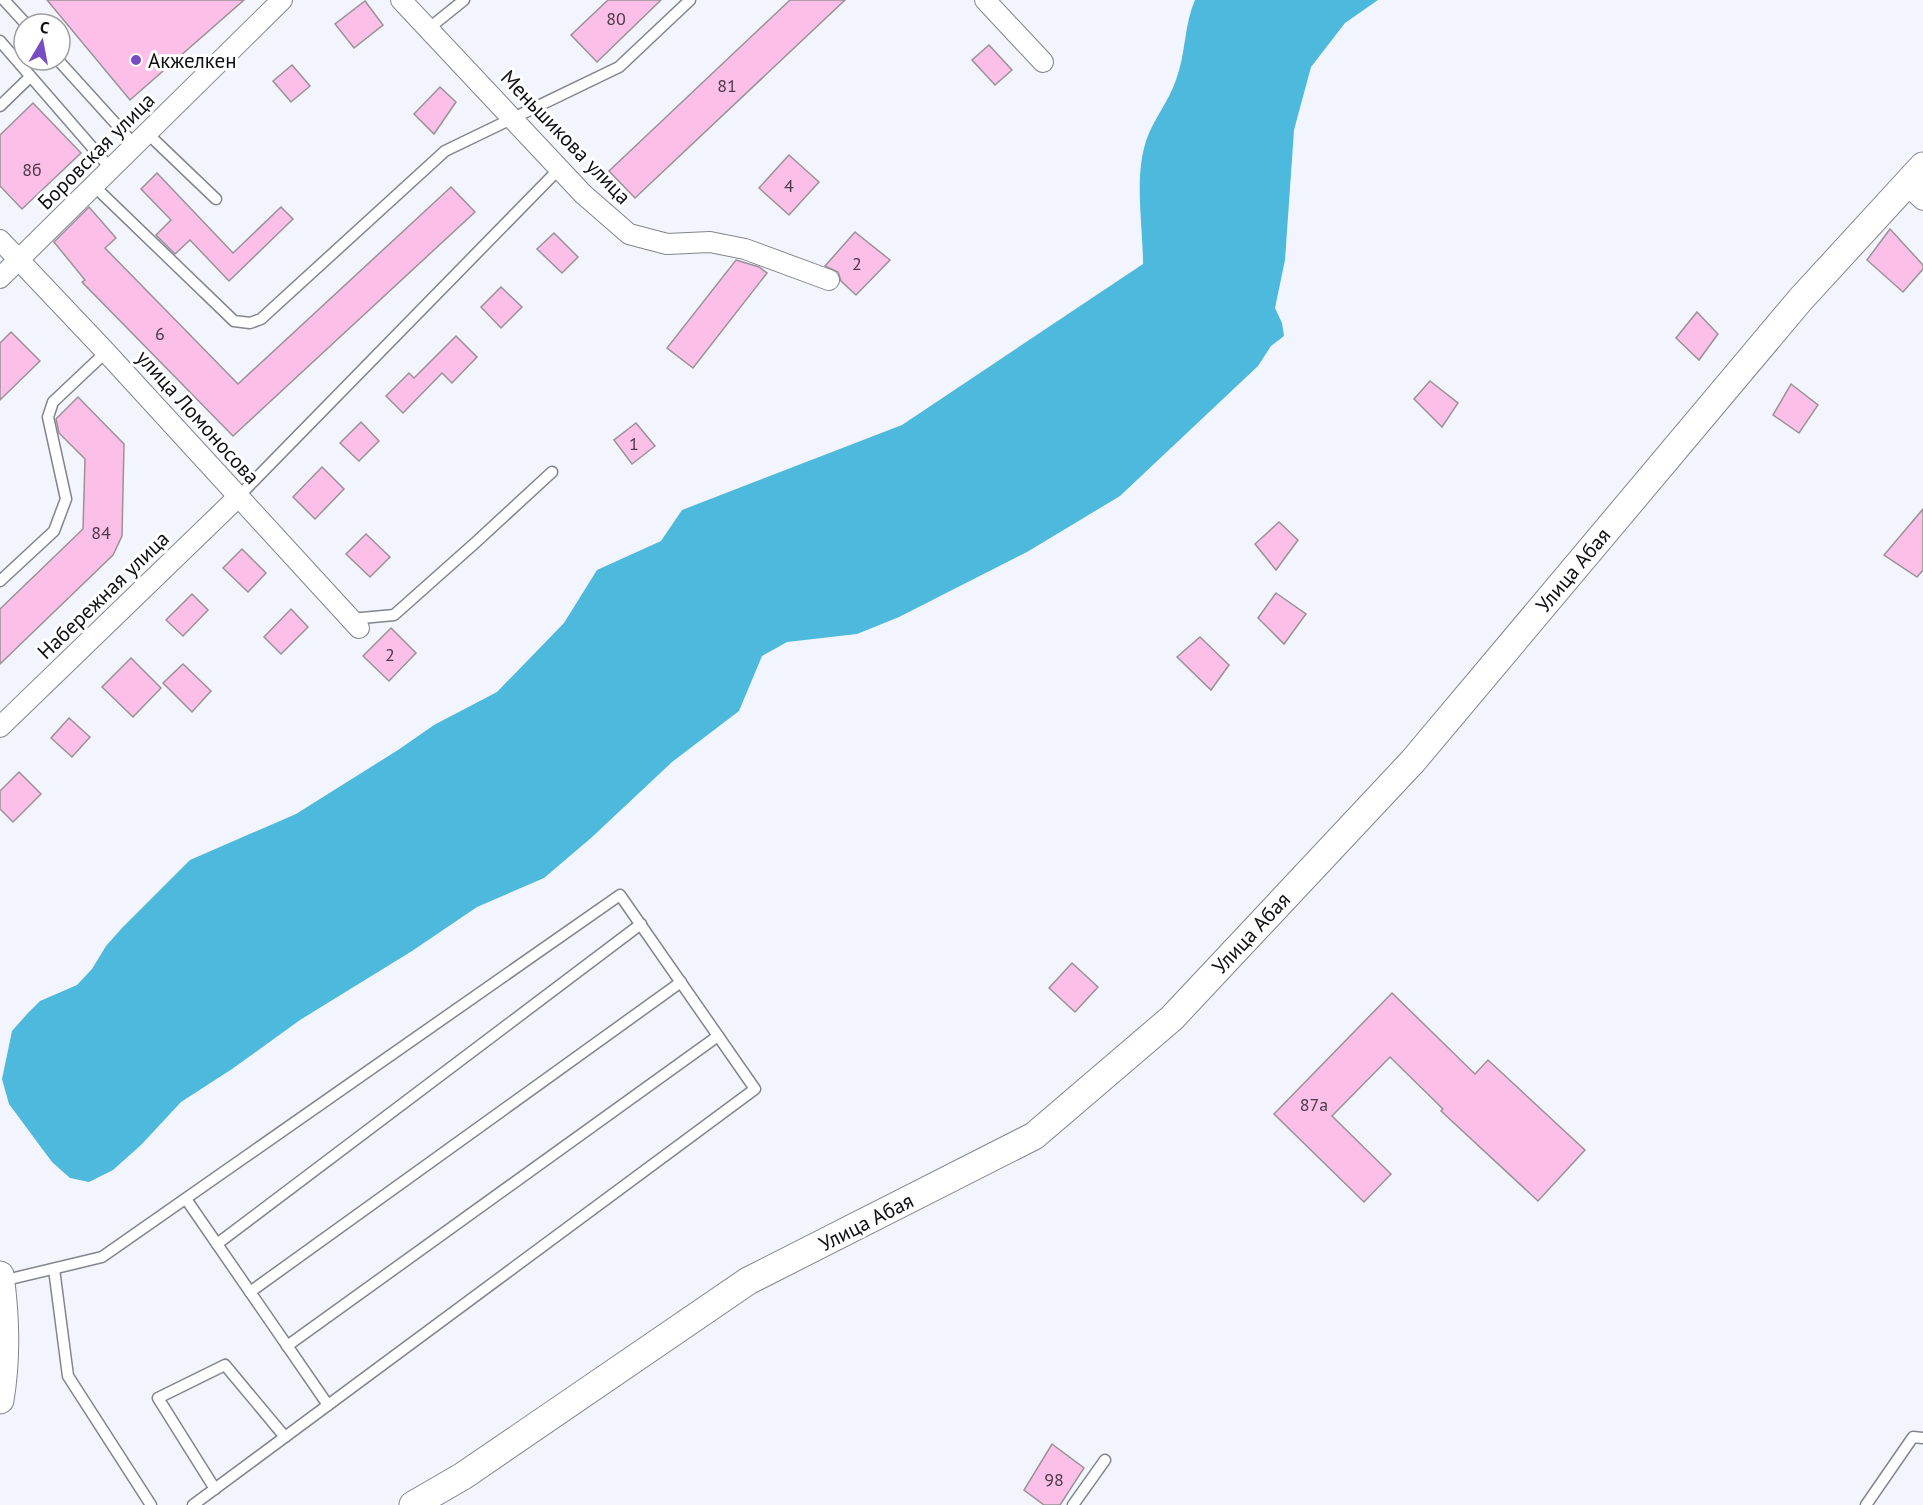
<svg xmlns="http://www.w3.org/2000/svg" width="1923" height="1505" font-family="'PT Sans',sans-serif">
  <rect width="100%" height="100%" fill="#f2f5fd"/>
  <!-- water -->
  <path fill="#4cb9dd" d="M 1195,0 L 1378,0 L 1345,23 L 1311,67 L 1294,130 L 1285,260 L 1275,308 L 1282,323 L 1284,336 L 1271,346 L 1258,366 L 1120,496 L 1027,552 L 899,617 L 857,634 L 787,642 L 762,656 L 739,711 L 672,762 L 591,838 L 544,878 L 477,907 L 412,951 L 300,1020 L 232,1069 L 181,1102 L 141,1145 L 113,1170 L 89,1182 L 70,1178 L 52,1162 L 9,1104 L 2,1079 L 12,1031 L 28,1013 L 40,1001 L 77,985 L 92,969 L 106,946 L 122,928 L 190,860 L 296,814 L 398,750 L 434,725 L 497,692 L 564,623 L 597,570 L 661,541 L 682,510 L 902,425 L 1143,264 C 1143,226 1134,178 1146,141 C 1153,120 1169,101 1176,80 C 1186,53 1184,25 1195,0 Z"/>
  <!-- building -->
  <g fill="#fcbfe8" stroke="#999297" stroke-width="1.5">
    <polygon points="47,0 244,0 130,100"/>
    <polygon points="608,0 661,0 597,62 571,35"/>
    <polygon points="790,0 845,0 635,198 609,171"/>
    <polygon points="365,1 383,25 354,48 335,24"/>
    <polygon points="989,45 1012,70 995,85 972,60"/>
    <polygon points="292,65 310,86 291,102 273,81"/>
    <polygon points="440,87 456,102 434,134 414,114"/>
    <polygon points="33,103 81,153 22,209 0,186 0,135"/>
    <polygon points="789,155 819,182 789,215 759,188"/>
    <polygon points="157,173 233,253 281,207 293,219 229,281 190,240 175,254 156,235 171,220 141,189"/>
    <polygon points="451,187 475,212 233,436 82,282 85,280 54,242 89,207 116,238 105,248 238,384"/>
    <polygon points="1890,229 1923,265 1923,269 1903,292 1867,260"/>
    <polygon points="855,232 890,260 856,295 841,281 838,272 825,266"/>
    <polygon points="554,233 578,257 562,273 537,249"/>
    <polygon points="736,260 759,267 767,273 693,368 667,348"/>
    <polygon points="501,287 522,307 501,328 481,307"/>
    <polygon points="1697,312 1718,334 1699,360 1676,338"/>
    <polygon points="11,332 40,361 0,400 0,343"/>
    <polygon points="456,336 477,357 452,383 442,373 403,413 386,396 409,373 414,378"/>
    <polygon points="1430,381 1458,403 1442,427 1414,399"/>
    <polygon points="1791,384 1818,405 1799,433 1773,415"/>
    <polygon points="78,397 124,444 122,536 113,555 0,664 0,609 83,529 85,459 59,433 56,419"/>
    <polygon points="361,422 379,441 359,461 340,443"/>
    <polygon points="636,423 655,446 632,464 614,440"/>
    <polygon points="322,467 344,489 315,519 293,497"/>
    <polygon points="1923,509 1923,570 1917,577 1884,555"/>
    <polygon points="1279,522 1298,540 1276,570 1255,544"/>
    <polygon points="366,534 390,557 370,577 346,554"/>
    <polygon points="242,549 266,573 248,592 223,568"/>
    <polygon points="1276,593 1306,614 1284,644 1258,618"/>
    <polygon points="192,594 208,610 183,636 166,620"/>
    <polygon points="291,609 308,627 281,654 264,637"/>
    <polygon points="391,628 416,653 389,681 363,656"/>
    <polygon points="1200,637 1229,665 1211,690 1177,657"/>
    <polygon points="131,658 161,688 133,717 102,687"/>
    <polygon points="183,664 211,691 192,712 163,683"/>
    <polygon points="69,718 90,737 72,757 51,738"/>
    <polygon points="19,772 41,794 13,822 0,809 0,791"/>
    <polygon points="1072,963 1098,987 1075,1012 1049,988"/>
    <polygon points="1392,993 1475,1074 1488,1060 1585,1150 1538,1201 1441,1111 1443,1109 1390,1057 1332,1116 1391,1174 1364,1202 1274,1114"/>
    <polygon points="1052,1444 1084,1468 1060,1505 1044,1505 1024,1490"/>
  </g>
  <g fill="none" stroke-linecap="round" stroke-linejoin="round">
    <!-- lane casing -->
    <g stroke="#82858c" stroke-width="13">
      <g id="lane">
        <polyline points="4,0 26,24"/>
        <polyline points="428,29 464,0"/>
        <polyline points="0,41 111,169"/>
        <polyline points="58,60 135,145"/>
        <polyline points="0,106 30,77"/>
        <polyline points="147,133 216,199"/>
        <polyline points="94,186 234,321 250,323 261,319 445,151 619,67 690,0"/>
        <polyline points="238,497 559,169"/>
        <polyline points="0,581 54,531 66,499 48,417 53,402 106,352"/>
        <polyline points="351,619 394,615 475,543 552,472"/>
        <polyline points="186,1199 328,1405"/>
        <polyline points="217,1244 641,924"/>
        <polyline points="54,1269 68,1376 151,1505"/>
        <polyline points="2,1281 102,1257 620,895 755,1089 193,1505"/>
        <polyline points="250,1292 681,982"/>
        <polyline points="287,1346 718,1036"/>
        <polyline points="215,1489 158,1398 225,1365 285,1437"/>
        <polyline points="1073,1505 1105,1460"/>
        <polyline points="1866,1505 1913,1437 1923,1438"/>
      </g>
    </g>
    <!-- street casing -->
    <g stroke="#82858c" stroke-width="22">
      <g id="street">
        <polyline points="401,0 583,194 629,234 667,244 710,242 745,249 829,280"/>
        <polyline points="985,0 1043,62"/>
        <polyline points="1906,184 1923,200"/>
        <polyline points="0,240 106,352 359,628"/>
        <polyline points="0,278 282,0"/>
        <polyline points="0,727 238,497"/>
      </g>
    </g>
    <!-- secondary casing -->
    <g stroke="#82858c" stroke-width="29">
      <g id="secondary">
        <path d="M 0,1275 C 6,1318 7,1358 0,1400"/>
        <polyline points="413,1505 463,1476 748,1281 1034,1136 1172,1018 1413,761 1800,300 1923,166"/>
      </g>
    </g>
    <!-- lane -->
    <use href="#lane" stroke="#fff" stroke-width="10"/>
    <!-- street -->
    <use href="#street" stroke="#fff" stroke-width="20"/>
    <!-- secondary -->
    <use href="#secondary" stroke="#fff" stroke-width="27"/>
  </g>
  <!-- markers -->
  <circle fill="#7a4cc4" stroke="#fff" stroke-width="2" cx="136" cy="60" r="6"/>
  <g text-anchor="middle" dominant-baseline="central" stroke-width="6" stroke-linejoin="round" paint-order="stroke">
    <!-- number labels -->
    <g font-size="18" fill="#4a3b48">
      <text x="616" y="18">80</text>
      <text x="727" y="85">81</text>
      <text x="32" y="169">8б</text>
      <text x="789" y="185">4</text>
      <text x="857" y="263">2</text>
      <text x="160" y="333">6</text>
      <text x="634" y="443">1</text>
      <text x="101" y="532">84</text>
      <text x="390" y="654">2</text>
      <text x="1314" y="1104">87а</text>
      <text x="1054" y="1479">98</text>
    </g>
    <!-- poi labels -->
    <g font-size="21" fill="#0e0f12" stroke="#fff" text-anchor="start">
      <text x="148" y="60">Акжелкен</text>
    </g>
    <!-- street labels -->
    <g font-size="21" fill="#0e0f12" stroke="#fff">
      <text transform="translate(566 137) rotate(46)">Меньшикова улица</text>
      <text transform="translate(96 151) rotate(-45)">Боровская улица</text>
      <text transform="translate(198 417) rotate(48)">улица Ломоносова</text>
      <text transform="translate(1573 570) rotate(-50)">Улица Абая</text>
      <text transform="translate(103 595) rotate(-44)">Набережная улица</text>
      <text transform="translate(1251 933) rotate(-47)">Улица Абая</text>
      <text transform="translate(866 1222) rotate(-27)">Улица Абая</text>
    </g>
  </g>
  <!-- north arrow -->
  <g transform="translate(42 42) rotate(10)"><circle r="28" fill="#ffffff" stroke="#9f9fa0" stroke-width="1.5"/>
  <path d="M0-4.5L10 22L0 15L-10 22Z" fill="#7a4cc4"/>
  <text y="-9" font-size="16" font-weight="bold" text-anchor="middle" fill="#0e0f12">С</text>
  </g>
</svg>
